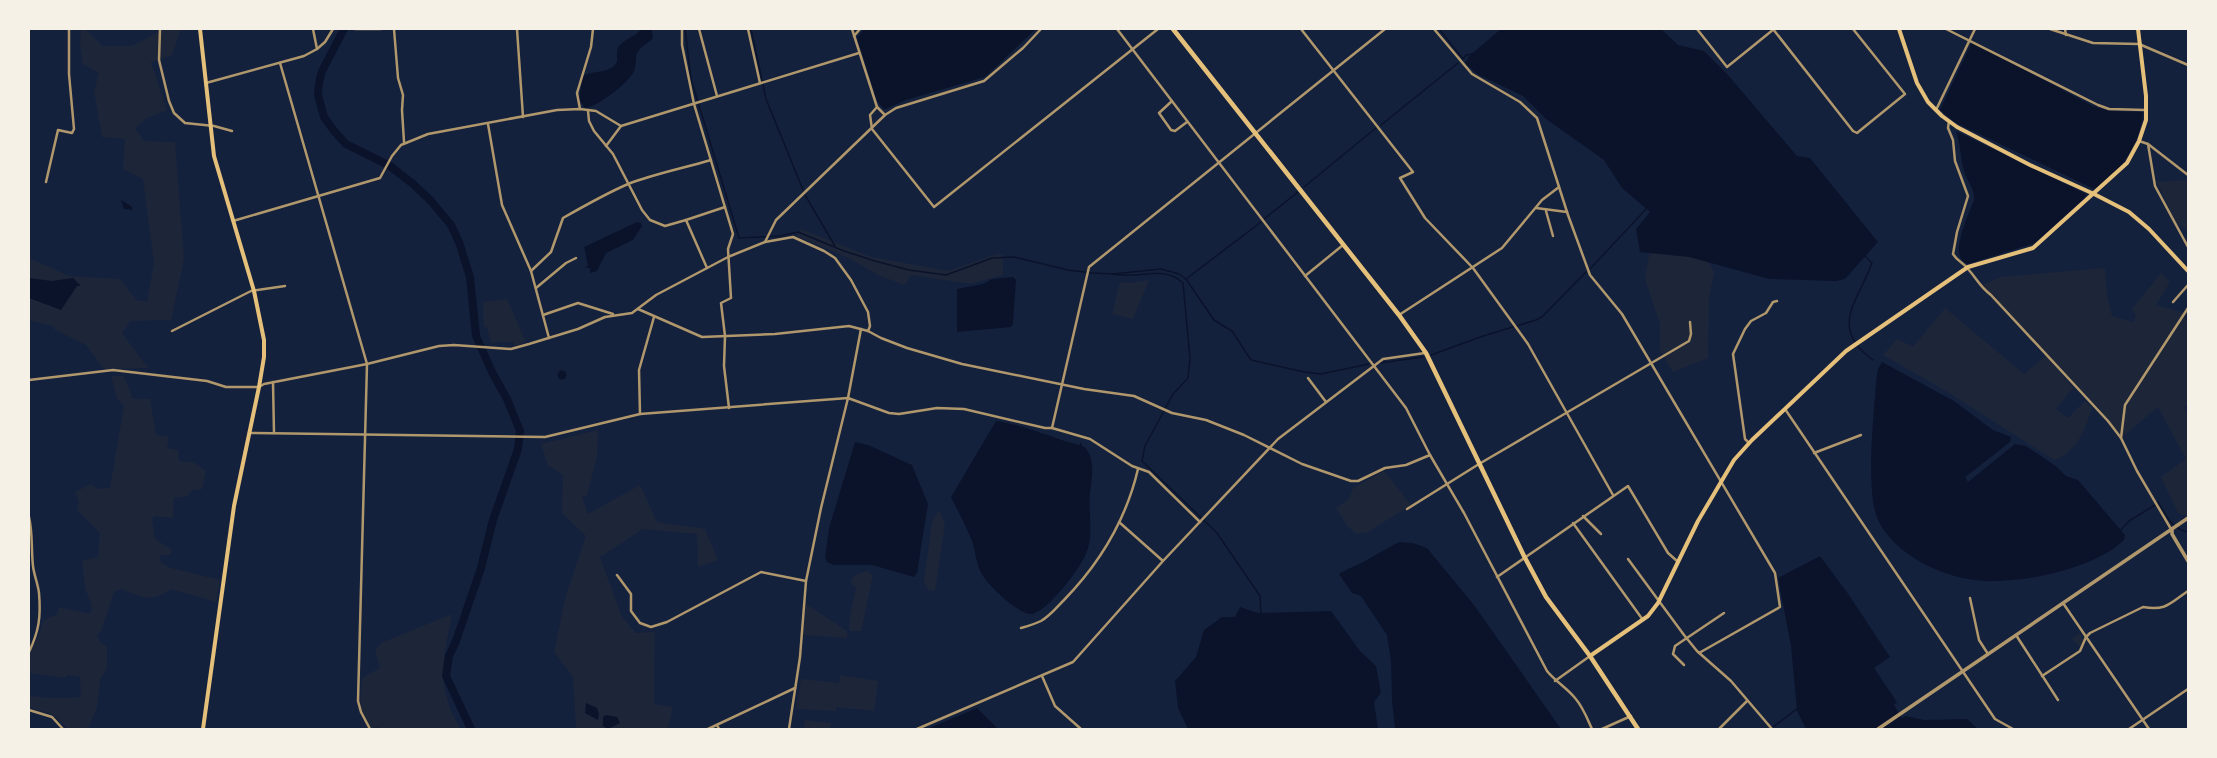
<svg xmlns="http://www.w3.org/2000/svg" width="2217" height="758" font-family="'IBM Plex Sans',sans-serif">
  <rect width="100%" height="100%" fill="#14213d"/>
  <!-- green -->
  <g fill="#1d2539">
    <polygon points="81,29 86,29 102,46 132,46 164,29 181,29 172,55 151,62 167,110 147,118 135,128 144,141 175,142 184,259 171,320 130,321 122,333 148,368 104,369 86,345 55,330 53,326 29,320 29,258 69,276 120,279 136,300 147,302 154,263 143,179 123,169 125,139 102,137 94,91 99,73 83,64 80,45"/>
    <polygon points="2188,180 2188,231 2175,222 2157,182"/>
    <polygon points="801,229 871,257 948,271 997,254 1003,255 1003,275 970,284 912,275 904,285 878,275 851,259 797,236"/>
    <polygon points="1672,244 1707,258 1714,272 1709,297 1708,358 1673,372 1660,350 1660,324 1645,279 1649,255"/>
    <path d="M 2105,268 L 2107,296 L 2112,316 L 2133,322 L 2136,315 L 2132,309 L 2161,273 L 2170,282 L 2156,305 L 2182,312 L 2188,324 L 2188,407 L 2184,406 L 2188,416 L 2188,517 L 2178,513 L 2161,477 L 2186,459 L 2158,407 L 2121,438 L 2090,400 L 2049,358 L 2073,388 L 2056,409 L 2068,418 L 2085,401 L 2092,408 C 2086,428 2076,454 2054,460 L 1946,391 L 1883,355 L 1897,339 L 1913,347 L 1945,308 L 2024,374 L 2046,355 L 1979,286 L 2001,277 Z"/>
    <polygon points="1149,280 1133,319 1112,314 1120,282 1129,283"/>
    <polygon points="507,299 526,342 515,346 513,342 491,343 487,327 484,327 483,302"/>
    <path d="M 111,376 L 124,376 L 133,399 L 150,399 L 156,435 L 169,436 L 167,448 L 178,450 L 179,461 L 193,462 L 206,471 L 202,489 L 192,490 L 188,496 L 174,498 L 173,518 L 155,516 L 152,519 L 155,539 L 172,550 L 170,555 L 160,555 L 161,563 L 171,568 L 220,580 L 216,602 L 171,589 C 150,604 143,597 121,589 L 114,592 L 101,631 L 97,636 L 100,642 L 107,647 L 107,668 L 100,680 L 97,708 L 88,729 L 68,729 L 54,715 L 29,707 L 29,696 L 51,698 L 81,697 L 80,677 L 67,675 L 65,678 L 29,673 L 29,656 L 39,635 L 43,621 L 57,614 L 59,607 L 90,614 C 95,604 86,596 85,586 C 84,578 83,569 82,561 L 98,557 L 100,533 L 77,510 L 79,502 L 75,492 L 91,484 L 98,489 L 110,488 L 124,406 L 117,398 Z"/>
    <polygon points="598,430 597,457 587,495 582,497 588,514 640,485 657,522 705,529 718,560 698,567 697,534 643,529 600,557 622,617 636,633 655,632 654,704 673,707 668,729 576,729 573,677 554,652 566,595 586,536 562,513 563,475 548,465 541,444"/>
    <polygon points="1384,471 1411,505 1368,532 1357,534 1348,527 1336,508 1349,499 1353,488"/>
    <polygon points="938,511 940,512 945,524 935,591 928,590 924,581 932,522"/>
    <path d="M 867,571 L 872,575 L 872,579 L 861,631 L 850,631 L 849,621 L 856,588 L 851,582 C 853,574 860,573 867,571 Z"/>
    <polygon points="806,604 847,631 847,638 803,635"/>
    <path d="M 452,614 C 443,659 435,688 461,729 L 379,729 L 378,727 L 371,728 L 360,708 L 362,678 L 380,668 L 375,651 L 381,643 Z"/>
    <polygon points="2080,633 2083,639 2080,646 2071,639"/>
    <polygon points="840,675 878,681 874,711 836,707 836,711 796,709 801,679 839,683"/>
    <polygon points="805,720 831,723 830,729 804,729"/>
  </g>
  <!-- water -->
  <g fill="#0b132b">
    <path d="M 641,29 L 652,29 L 653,38 C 649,43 643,45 639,50 C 634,57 637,61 635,68 C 633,81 597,107 585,108 L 579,99 L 583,76 C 592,71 602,73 611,68 C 623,61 613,54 619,46 C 626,38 635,37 641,29 Z"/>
    <polygon points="864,29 1036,29 985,77 906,100 886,109 884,109 877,101 857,38"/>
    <polygon points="1501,29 1661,29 1678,45 1704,51 1728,75 1797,156 1810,158 1878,242 1845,279 1836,281 1769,279 1689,257 1640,252 1636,229 1650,212 1622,188 1604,160 1546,119 1523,96 1477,74 1465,63 1469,56"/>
    <path d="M 1972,42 L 2093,106 L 2109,111 L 2143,112 C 2142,140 2119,177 2094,189 L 1954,122 L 1940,110 Z"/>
    <path d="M 1956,131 L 2086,194 L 2085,198 L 2035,243 L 1968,264 C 1947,258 1969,214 1974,200 C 1975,190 1969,184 1965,174 C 1960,160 1961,145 1956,131 Z"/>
    <polygon points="121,200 131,206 133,210 124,209"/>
    <polygon points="637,222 641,223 642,226 633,240 606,253 597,271 590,273 590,268 585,268 588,266 584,247"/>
    <polygon points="1013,277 1016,280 1013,324 1011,327 957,332 957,289 983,284 992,279"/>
    <polygon points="29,278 52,281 73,278 81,286 77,286 61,310 29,298"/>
    <path d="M 1882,362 L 1954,401 L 1993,430 L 2011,437 L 2010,442 L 1968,475 L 1965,477 L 1968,482 L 2015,444 L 2026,446 L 2057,467 L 2066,476 L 2078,480 L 2125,535 L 2124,540 C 2095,569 2016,586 1975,580 C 1940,576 1894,554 1878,520 C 1865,490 1874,416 1876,381 L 1878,369 Z"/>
    <circle cx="562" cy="375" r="4.5"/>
    <path d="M 996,421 C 1026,425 1051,438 1079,445 L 1081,442 L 1082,446 C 1089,449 1091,457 1092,464 C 1093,474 1091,484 1090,494 C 1088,514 1094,532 1087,551 C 1082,567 1048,611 1032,614 C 1020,616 989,586 983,576 C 976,566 976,552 972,541 C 966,526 958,511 951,497 Z"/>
    <polygon points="855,442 868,445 912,465 928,504 917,573 914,577 872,565 834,565 827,562 825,558 829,528"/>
    <path d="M 1399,542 L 1413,543 L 1427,548 L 1474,605 L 1561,729 L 1395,729 L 1392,701 L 1391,661 L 1387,635 L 1361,596 L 1352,593 L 1339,574 C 1348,568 1356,566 1365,561 C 1377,554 1387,548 1399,542 Z"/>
    <polygon points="1820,556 1849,595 1890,657 1874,668 1897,702 1894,705 1902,718 1905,716 1924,720 1967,719 1978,729 1806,729 1797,711 1791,646 1778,578"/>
    <polygon points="1240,607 1258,613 1331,611 1360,651 1376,666 1381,693 1374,702 1378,729 1188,729 1178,708 1175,681 1196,657 1204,630 1222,617 1235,617"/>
    <polygon points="586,703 597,708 599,714 598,720 585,713"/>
    <polygon points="977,708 998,729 927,729"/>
    <polygon points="606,715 617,717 620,723 608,729 603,726 603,717"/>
  </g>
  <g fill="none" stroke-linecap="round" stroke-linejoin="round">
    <!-- stream -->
    <g stroke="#0b132b" stroke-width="1.5">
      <polyline points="685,29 691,79 739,238 780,236 798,232 844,251 875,261 909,270 946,275 992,258 1014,257 1068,270 1092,273 1113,274 1161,269 1179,274 1186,279 1214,320 1232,331 1251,360 1304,372 1321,374 1369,364"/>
      <polyline points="751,29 766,99 803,190"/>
      <polyline points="1439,29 1463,59 1466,55 1472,54"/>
      <polyline points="1381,125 1458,63"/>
      <polyline points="1304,187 1376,128"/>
      <polyline points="805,195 835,246"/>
      <polyline points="1264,219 1298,192"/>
      <path d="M 1865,256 L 1872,263 C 1858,302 1828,327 1873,360"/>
      <polyline points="1590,269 1647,208"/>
      <path d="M 1113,274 C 1136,280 1163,264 1183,283 L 1190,358 L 1188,378 L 1173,394 L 1145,446 L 1142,461 L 1217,533 L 1260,596 L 1261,614"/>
      <polyline points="1186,279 1261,222"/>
      <polyline points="1431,355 1483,336 1536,320 1542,317 1586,272"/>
      <polyline points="1380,363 1423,357"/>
      <path d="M 2158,502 C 2167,516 2171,529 2188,532"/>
      <polyline points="2119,532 2129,521 2155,505"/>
      <polyline points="1773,727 1798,708"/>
    </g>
    <!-- river -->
    <polyline stroke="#0b132b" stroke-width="8" points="344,29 322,71 319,83 318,95 324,117 334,131 346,144 390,166 413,184 431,201 451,225 459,242 470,277 476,336 492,372 507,399 520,431 518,449 493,520 481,568 456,641 449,656 446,676 471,729"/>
    <!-- minor -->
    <g stroke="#b1986c" stroke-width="2.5">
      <polyline points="160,29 159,60 169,101 174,113 185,123 214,126 232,131"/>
      <polyline points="355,29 381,29"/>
      <polyline points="394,29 398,78 403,95 402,110 404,142"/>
      <polyline points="517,29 523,117"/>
      <polyline points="682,29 682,45 694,104 733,234 728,249 731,298 721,303 725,336 724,366 729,408"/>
      <polyline points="699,29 717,96"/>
      <polyline points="748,29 760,83"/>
      <polyline points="852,29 877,107 885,115"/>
      <path d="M 1117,29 L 1406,408 L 1430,455 L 1464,513 L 1547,671 C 1555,681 1567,688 1575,698 C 1583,707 1587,718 1592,729"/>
      <polyline points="1301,29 1413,172 1400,178 1425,218 1473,268 1528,344 1613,495"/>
      <polyline points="1434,29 1472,74 1520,102 1537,118 1568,215 1590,275 1622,314 1775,573 1780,607 1699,653"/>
      <polyline points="1697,29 1727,67 1774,29"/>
      <polyline points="1773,29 1853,131 1857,133 1905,94 1853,29"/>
      <polyline points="1946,29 2098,105 2109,109 2146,110"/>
      <polyline points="2050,29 2093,43 2139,44 2188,65"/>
      <polyline points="2065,29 2066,35"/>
      <polyline points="854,36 860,29"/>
      <polyline points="317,49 325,42 333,29"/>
      <polyline points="280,63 367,364 358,701 361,712 370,729"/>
      <polyline points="206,83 304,56 317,49 313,29"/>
      <polyline points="1172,101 1159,113 1171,130 1175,131 1187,122"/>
      <polyline points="877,107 870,115 872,129 934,207 1158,29"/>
      <polyline points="580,109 577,93 591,47 593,29"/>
      <polyline points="1936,110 1975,29"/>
      <polyline points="588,111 589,121 594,131 613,154 642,210 650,220 665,226 686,220 707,268"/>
      <path d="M 1949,121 L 1948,128 L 1953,140 L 1955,161 L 1968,196 L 1957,232 L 1953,254 C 1958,262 1964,263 1968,269 C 1978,280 1979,286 1991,295 L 2108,421 L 2121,438 L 2137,471 L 2171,529"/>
      <polyline points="488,124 502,205 531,271 549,338"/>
      <polyline points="2139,141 2148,144 2155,186 2188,247"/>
      <polyline points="2148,144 2188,175"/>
      <polyline points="606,146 621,126"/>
      <polyline points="46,182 58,130 72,133 74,129 69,74 69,29"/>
      <polyline points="1536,208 1567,212"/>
      <polyline points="1546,211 1553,236"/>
      <polyline points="686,220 725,207"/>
      <polyline points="233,221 380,178 392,156 401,145 428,134 557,110 580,109 596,111 621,126 859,53"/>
      <polyline points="765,242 776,220 885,115 896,108 984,81 1023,48 1041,29"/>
      <path d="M 531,271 L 551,252 L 563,218 C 584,206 605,194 628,184 C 654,174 684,168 711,160"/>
      <polyline points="1305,276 1343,245"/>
      <polyline points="536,288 566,263 576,258"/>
      <polyline points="2173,302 2188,285"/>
      <polyline points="638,309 702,337 775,334 849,326 868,331 881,338 907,348 962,364 1084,389 1134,396 1172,413 1206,420 1244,435 1302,464 1351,481 1358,481 1385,468 1406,465 1430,455"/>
      <polyline points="543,315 578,303 613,314"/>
      <polyline points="1399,315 1502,248 1542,200 1559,187"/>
      <polyline points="172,331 251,291 285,286"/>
      <polyline points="1308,378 1326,402"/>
      <polyline points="29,380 113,370 207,381 226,387 259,387 264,384 367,364 439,346 454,345 511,349 529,344 578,329 605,317 632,313 656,295 728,257 765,242 793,237 824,251 835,258 851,280 868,312 870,326 868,331"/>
      <polyline points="273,382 274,433"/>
      <polyline points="1785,409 1995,719 2013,729"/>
      <polyline points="640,414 639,370 654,317"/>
      <polyline points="1052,428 1089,267 1385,29"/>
      <polyline points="249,433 545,437 640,414 848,398 889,413 899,414 937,408 964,409 1045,428 1052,428 1090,439 1132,466 1149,472 1200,522"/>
      <polyline points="2121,438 2125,405 2188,308"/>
      <polyline points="1749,443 1745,439 1733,354 1745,329 1751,321 1766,313 1773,302 1777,301"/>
      <polyline points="1814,453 1861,435"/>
      <polyline points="1407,509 1479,464 1689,341 1691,334 1690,322"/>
      <polyline points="1583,516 1601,534"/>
      <path d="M 29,517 C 33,534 31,549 33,566 C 34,575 38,584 39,593 C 41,617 39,631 29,652"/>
      <polyline points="1119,522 1163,561"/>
      <polyline points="1573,523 1643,620"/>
      <polyline points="1628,559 1684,635 1697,651 1731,681 1772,729"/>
      <polyline points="617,575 631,594 631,611 640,623 651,627 667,622 761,572 806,581"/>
      <polyline points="1497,577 1628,486 1668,553 1677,561"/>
      <polyline points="1970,598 1979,640 1988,654"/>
      <polyline points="2063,603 2149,729"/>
      <path d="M 1021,628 C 1028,626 1035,624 1041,621 C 1050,616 1057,607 1064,600 C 1100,563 1126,520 1138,469"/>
      <polyline points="2016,635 2058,700"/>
      <polyline points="1684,665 1673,654 1675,646 1724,613"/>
      <polyline points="1042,676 1055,706 1081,729"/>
      <path d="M 2042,676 L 2080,651 L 2086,637 L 2090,633 L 2143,607 C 2166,611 2169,604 2188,591"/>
      <polyline points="1555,681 1590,656"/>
      <polyline points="29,710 52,717 63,729"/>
      <polyline points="717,725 719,729"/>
      <polyline points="708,729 795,688"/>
      <polyline points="789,729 800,657 806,581 821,508 848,398 861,329"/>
      <polyline points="917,729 1073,662 1163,561 1278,439 1383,359 1425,353"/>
      <polyline points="1602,729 1631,716"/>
      <polyline points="1719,729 1747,701"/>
      <polyline points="2129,729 2188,689"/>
    </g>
    <!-- tertiary -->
    <g stroke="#b1986c" stroke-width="3.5">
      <polyline points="2172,530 2172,534 2188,561"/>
      <polyline points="1878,729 2188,518"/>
    </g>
    <!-- secondary -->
    <g stroke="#e5c07b" stroke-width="4">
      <polyline points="200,29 214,156 254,291 264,340 264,357 259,387 234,506 203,729"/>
      <polyline points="1899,29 1917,83 1928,102 1942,116 1957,127 2030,165 2094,194 2129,212 2149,229 2188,271"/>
      <polyline points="1590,656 1648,616 1658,603 1698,521 1734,460 1752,440 1846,351 1968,267 2033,248 2127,163 2139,141 2146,120 2146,96 2138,29"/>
    </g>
    <!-- primary -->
    <polyline stroke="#e5c07b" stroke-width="4.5" points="1173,29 1399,315 1426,353 1524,556 1546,597 1590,656 1638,729"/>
  </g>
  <!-- border -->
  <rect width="2217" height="758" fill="none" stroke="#f6f1e7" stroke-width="60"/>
</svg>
